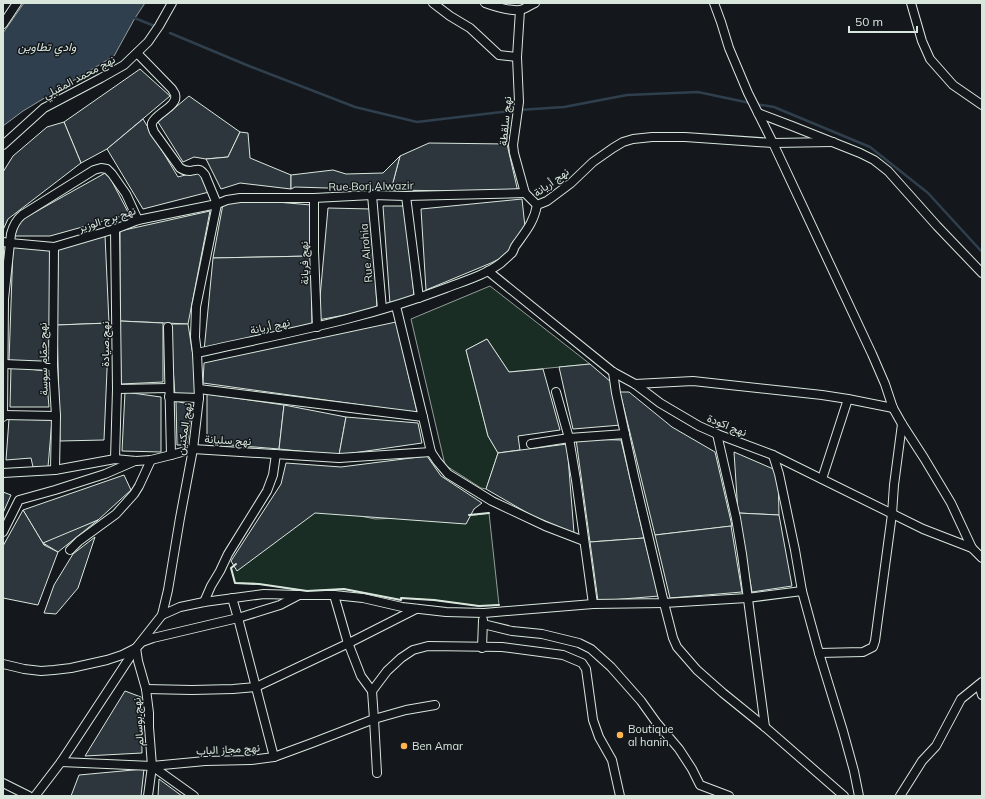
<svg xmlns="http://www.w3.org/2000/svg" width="985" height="799" font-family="Mulish,Vazirmatn,sans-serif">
  <rect width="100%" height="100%" fill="#14181c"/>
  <!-- green -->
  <g fill="#1a2d24" stroke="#939e99">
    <polygon points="490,286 590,364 509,372 487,339 466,350 488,436 498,453 486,489 481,488 445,465 411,319"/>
    <polygon points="313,506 375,519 475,515 489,513 499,605 479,606 434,600 401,598 401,600 344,589 307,591 259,584 235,583 231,568 295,522"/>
  </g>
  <!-- water -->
  <polygon fill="#2f3f4d" stroke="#939e99" points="24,3 145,3 135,18 114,56 23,111 3,126 3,33"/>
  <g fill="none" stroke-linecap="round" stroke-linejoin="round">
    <!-- stream -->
    <g stroke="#2f3f4d" stroke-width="2.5">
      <polyline points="132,17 157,27"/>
      <polyline points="170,33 249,66 355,107 417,122 519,110 564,107 627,95 698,92 750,103"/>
      <polyline points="755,104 774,107 870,147 928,193 982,252"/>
    </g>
  </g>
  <!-- building -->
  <g fill="#2c363c" stroke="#d8e6dc">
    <polygon points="140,69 170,96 107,149 81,163 64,122"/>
    <polygon points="189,96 240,132 228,157 206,159 194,157 183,162 158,122"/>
    <polygon points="143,119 178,177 200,171 209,192 143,209 107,149"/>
    <polygon points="64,122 81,163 8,219 3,230 3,172 13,156 47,127"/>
    <polygon points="240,132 248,133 250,158 291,175 291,189 240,183 221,189 206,159 228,157"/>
    <polygon points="429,143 507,144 518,192 391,190 400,156"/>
    <polygon points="400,156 391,190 295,187 291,189 291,175 333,170 346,174 383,173"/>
    <polygon points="107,172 129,214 50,236 13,236 21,220"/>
    <polygon points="522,199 525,227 509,254 491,263 426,290 421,209"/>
    <polygon points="254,200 311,205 311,256 213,258 223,204"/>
    <polygon points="383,206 405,206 414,295 390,304"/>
    <polygon points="328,208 372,209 377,309 318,320"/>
    <polygon points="210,211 188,324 120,321 120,231"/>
    <polygon points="105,235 109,323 57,325 58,248"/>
    <polygon points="13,247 53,248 50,363 9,361"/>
    <polygon points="311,256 312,328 204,351 213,258"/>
    <polygon points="120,321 163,323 163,382 121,384"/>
    <polygon points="396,322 417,412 412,412 203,383 204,363"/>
    <polygon points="109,323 104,440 60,441 57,325"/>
    <polygon points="170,324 188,324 199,394 175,396"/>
    <polygon points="487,339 509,372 543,369 560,430 518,436 520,450 498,453 488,436 466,350"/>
    <polygon points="590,364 611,382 621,425 573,429 559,367"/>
    <polygon points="11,367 46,371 49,407 10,407"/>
    <polygon points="125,392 161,397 161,452 122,451"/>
    <polygon points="620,392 629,392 672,427 715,452 732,526 655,535"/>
    <polygon points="207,394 284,405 279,449 207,443"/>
    <polygon points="176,401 192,405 187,445 177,445"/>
    <polygon points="284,405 346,417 339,455 279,449"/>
    <polygon points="346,417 418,423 422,443 339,455"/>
    <polygon points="9,419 52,420 48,467 33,467 31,458 6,460"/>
    <polygon points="576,439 621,440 644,538 590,542"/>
    <polygon points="567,444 574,533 531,515 486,489 498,453"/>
    <polygon points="734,452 778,471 779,515 738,513"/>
    <polygon points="427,456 441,476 482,503 474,509 466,524 315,513 237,571 231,561 281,484 286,463 341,467"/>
    <polygon points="124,475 131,490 98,520 44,545 23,510"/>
    <polygon points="3,492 11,495 3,513"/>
    <polygon points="23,510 44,545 58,552 38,605 3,598 3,546"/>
    <polygon points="738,513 779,515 792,586 752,592"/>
    <polygon points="98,520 58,552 43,543"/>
    <polygon points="731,526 742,592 670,598 655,535"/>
    <polygon points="95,537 78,588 56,614 44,613 54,585 73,554"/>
    <polygon points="644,538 659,596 598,601 590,542"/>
    <polygon points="125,691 141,697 142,753 85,756"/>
    <polygon points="144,769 141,796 71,796 79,775"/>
    <polygon points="159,779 182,796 158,796"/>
  </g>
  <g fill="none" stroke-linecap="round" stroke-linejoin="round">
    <!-- street casing -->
    <g stroke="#d8e6dc" stroke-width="10">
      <g id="street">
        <polyline points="433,3 450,16 470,28 499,55 517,57"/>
        <path d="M 485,3 C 496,7 509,11 520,10 C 525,9 530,5 535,3"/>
        <polyline points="714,3 721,22 729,48 748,93 773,143 872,354 885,384 893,408 902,424 924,458 951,503 972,548"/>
        <polyline points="911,3 922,41 930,59 953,85 982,105"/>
        <polyline points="520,10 517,57 519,102 513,145 514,153 525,193 537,205"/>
        <polyline points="3,24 17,3"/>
        <path d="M 137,53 L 172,89 C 173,91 174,92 175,94 C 179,106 156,113 152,123 C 151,126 153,129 154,132 L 180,168 C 183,170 186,171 190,171 C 198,170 199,167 205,175 L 217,204"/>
        <polyline points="758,113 792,126 860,153 874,160 888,171 937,226 982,273"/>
        <polyline points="3,145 44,108 101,78 124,65 148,42 159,26 172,3"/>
        <polyline points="372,195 382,309"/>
        <polyline points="406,196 419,298"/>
        <polyline points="314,198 314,251 317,327"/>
        <polyline points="3,242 10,243 54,247 115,229 138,220 217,204 227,200 240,198 314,198 372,195 406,196 525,193"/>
        <polyline points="54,247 53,366 56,416 55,470"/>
        <polyline points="488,271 613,372 635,384 660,403 699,426 717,434 773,455 923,529 972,548 982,558"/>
        <polyline points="396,306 423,417 431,452 437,461 448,474 492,501 545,526 584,541"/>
        <polyline points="168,327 171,455"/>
        <path d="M 197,353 C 281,334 365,319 446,288 C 464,281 485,275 501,263 C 504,260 509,256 512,253 C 514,250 514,247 516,245 C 526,231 534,222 537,205 L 547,201 L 571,183 L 593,162 L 613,148 L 623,142 L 633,139 L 652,137 L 685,137 L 773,143 L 833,142"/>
        <polyline points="4,364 53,366"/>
        <polyline points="613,372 616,393 634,476 664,603 673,638 677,647 697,670 723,693 765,727 844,796"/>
        <polyline points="635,384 693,381 822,395 848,399 893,408"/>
        <polyline points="117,389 169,388"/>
        <polyline points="199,389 423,417"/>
        <polyline points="556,392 569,438 576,480 593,604"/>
        <polyline points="169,397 199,398"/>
        <polyline points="3,415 56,416"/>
        <path d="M 3,417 L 4,299 L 11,234 C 13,226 16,220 22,215 L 94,170 L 101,168 L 107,169 L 112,174 L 126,194 L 138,220"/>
        <polyline points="717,434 736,518 742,554 765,727"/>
        <polyline points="531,444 569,438 625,434"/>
        <polyline points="773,455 779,474 795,550 802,591 819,653 843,731 854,771 859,796"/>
        <polyline points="115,459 117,389 115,229"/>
        <polyline points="3,473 55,470 115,459 136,461 151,460 171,455 193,449 339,458 431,452"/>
        <polyline points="822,479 848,399"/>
        <polyline points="3,532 19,500 55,490 105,474 135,461"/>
        <polyline points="70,550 79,541 116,514 134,494 139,486 151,460"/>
        <polyline points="334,595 347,640 361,676 372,691 374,719 377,773"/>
        <polyline points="232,598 238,618 274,757"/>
        <polyline points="204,602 211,586 220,571 228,554 267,491 273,475 276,454"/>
        <polyline points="162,615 180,607 204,602 264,594 299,595 334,595 363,598 402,607 446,612 484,613 593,604 664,603 747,598 802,591"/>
        <polyline points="483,624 512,631 542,634 579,643 591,649 611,667 641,701 656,722 679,749 692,769 700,785 729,796"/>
        <polyline points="136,648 138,661 146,689 149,713 149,727 152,766 148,796"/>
        <polyline points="482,648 483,620"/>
        <polyline points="819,653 863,652 873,647 875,641 892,514 894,485 902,424"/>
        <polyline points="3,664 24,669 41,671 54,670 71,668 107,660 122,655 136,648 142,642 153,638 238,618 280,605 299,595"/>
        <polyline points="979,685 982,695"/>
        <polyline points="146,689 192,690 233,689 256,687 349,643 416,609"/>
        <polyline points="372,691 387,671 401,658 413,650 428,646 502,647 563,655 582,663 586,669 593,720 599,737 612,760 620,796"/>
        <polyline points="61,762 152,766 205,761 251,760 274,757 312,743 374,719 406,710 435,705"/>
        <polyline points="152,766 194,796"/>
        <polyline points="3,783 29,796"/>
        <polyline points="35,796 61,762 136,648 162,615 168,590 180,518 193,449 199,398 197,353 195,337 196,307 217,204"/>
        <polyline points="900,796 922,761 936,746 961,699 982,682"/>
      </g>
    </g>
    <!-- street -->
    <use href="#street" stroke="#14181c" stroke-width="8"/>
    <!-- wall -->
    <g stroke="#d8e6dc" stroke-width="2">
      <polyline points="469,515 489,513"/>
      <polyline points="236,564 231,568 235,583 259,584 307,591 344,589 401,600 401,598 434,600 479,606 499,605"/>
    </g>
  </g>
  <!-- markers -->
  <g fill="#ffb74d" stroke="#14181c" stroke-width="1.5">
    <circle cx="620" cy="735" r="4"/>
    <circle cx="404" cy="746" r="4"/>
  </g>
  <g text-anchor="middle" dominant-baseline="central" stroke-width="3" stroke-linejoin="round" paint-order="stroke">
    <!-- street labels -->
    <g font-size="11" fill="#d8e6dc" stroke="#14181c">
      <text transform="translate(79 77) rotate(-28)">نهج محمد المقبلي</text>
      <text transform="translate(505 121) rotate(-85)">نهج سلقطة</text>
      <text transform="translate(551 182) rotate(-36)">نهج أريانة</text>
      <text transform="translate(371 186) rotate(-1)">Rue Borj Alwazir</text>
      <text transform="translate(107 219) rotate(-18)">نهج برج الوزير</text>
      <text transform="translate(366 253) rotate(-95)">Rue Alrohia</text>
      <text transform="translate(304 263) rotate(-91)">نهج فريانة</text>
      <text transform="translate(270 326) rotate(-12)">نهج أريانة</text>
      <text transform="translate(105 344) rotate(-90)">نهج صيادة</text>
      <text transform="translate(43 359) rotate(-91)">نهج حمّام سوسة</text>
      <text transform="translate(727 425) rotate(22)">نهج اكودة</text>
      <text transform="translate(184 429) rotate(-82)">نهج المكنين</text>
      <text transform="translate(228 440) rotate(3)">نهج سليانة</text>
      <text transform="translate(138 722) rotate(-94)">نهج بوسالم</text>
      <text transform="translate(228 749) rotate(-3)">نهج مجاز الباب</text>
    </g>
    <!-- poi labels -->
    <g font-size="11" fill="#d8e6dc" stroke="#14181c" text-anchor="start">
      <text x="628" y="729">Boutique<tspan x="628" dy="13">al hanin</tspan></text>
      <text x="412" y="746">Ben Amar</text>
    </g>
    <!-- water labels -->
    <g font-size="12" font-style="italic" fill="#d8e6dc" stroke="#14181c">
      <text x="47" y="46">وادي تطاوين</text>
    </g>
  </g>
  <!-- border -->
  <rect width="985" height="799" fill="none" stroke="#d8e6dc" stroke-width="8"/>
  <!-- scale -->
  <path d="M849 26v6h68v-6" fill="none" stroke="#d8e6dc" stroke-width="2"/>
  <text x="855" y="26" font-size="12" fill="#d8e6dc" stroke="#14181c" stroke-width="3" paint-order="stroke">50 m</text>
</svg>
